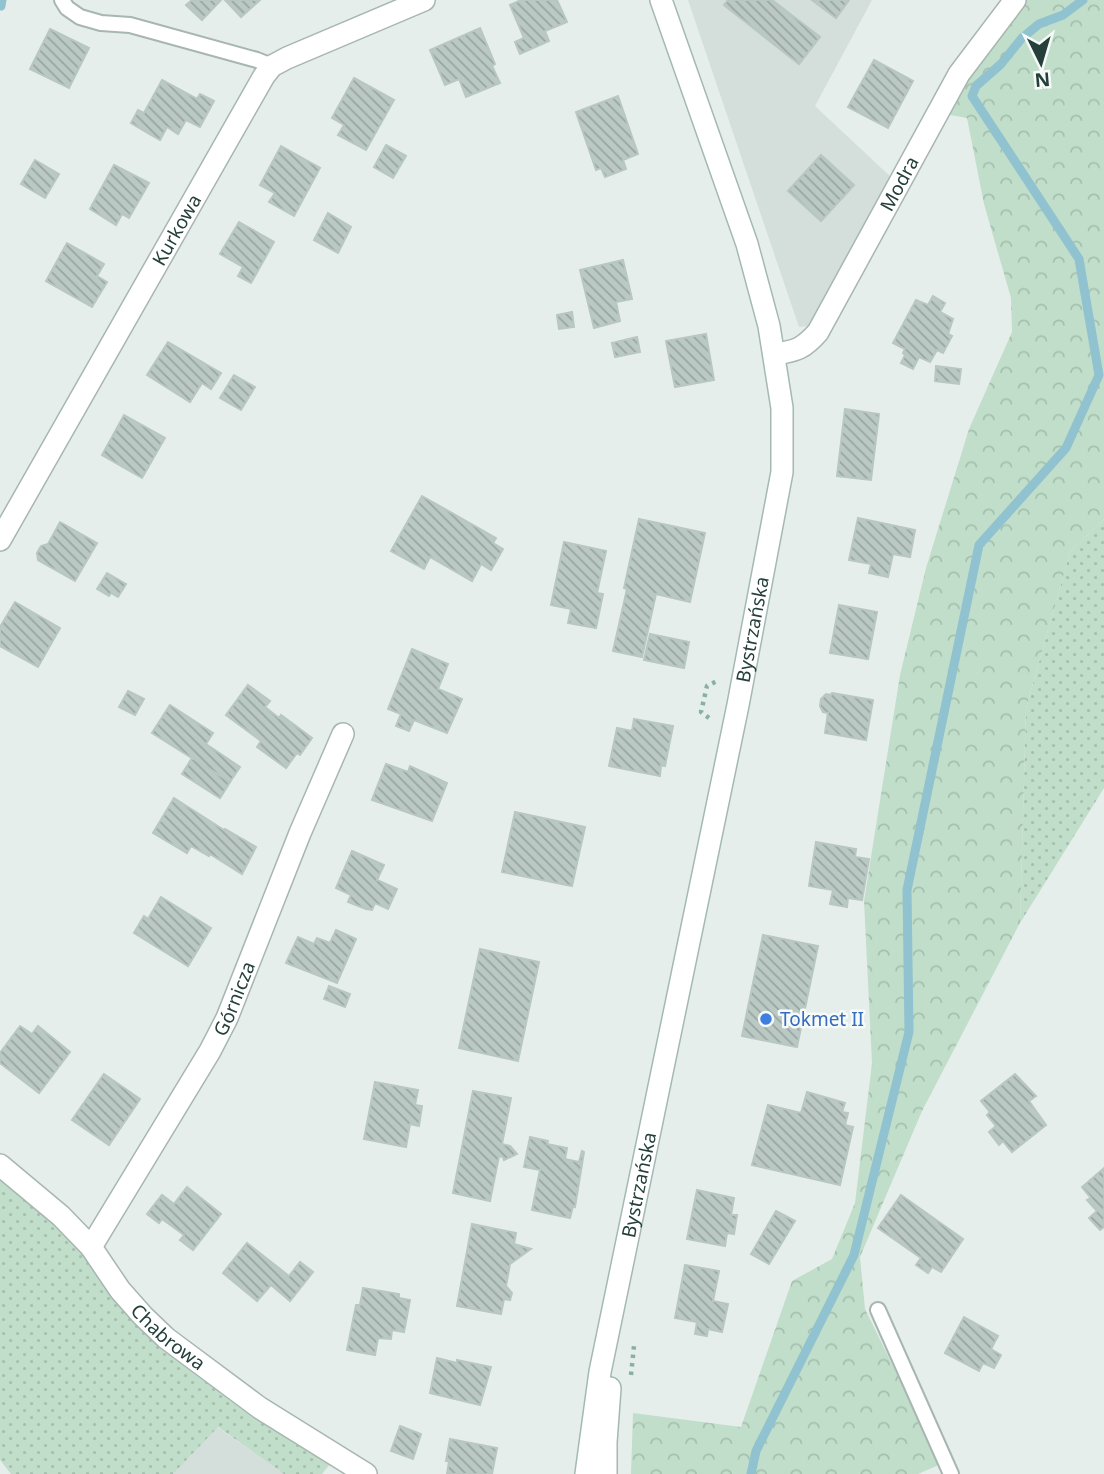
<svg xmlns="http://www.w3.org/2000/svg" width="1104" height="1474" font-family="'Noto Sans',sans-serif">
  <defs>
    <pattern id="grass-dots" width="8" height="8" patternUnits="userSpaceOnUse" patternTransform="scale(1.75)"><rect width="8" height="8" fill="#c0deca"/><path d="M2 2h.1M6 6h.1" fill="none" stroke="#a5c0ae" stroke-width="1.8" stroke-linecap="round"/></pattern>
    <pattern id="forest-crowns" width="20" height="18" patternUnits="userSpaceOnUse" patternTransform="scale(1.75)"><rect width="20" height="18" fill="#c0deca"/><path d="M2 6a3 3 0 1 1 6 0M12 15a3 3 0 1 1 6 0" fill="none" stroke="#a5c0ae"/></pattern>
    <pattern id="building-back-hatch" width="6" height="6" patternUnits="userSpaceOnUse" patternTransform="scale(1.75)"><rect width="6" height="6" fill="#bbc9c4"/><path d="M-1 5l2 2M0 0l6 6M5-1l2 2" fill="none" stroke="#98a5a0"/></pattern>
  </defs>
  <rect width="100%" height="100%" fill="#e6eeeb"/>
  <!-- built -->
  <g fill="#d4deda">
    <polygon points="688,0 872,0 815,106 893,179 816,325 799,327"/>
    <polygon points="217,1427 284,1474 173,1474"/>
  </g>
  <!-- grass -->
  <g fill="url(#grass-dots)">
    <polygon points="1104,519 1104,788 1020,923 1026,708 1070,552"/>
    <polygon points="0,1173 83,1251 104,1282 330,1464 322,1474 284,1474 218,1427 173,1474 11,1474 0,1460"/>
  </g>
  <!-- forest -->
  <polygon fill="url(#forest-crowns)" points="1024,0 1104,0 1104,519 1070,552 1026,708 1020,923 922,1111 860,1257 865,1309 941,1464 918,1474 631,1474 633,1413 741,1427 792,1281 832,1259 855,1203 872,1063 864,901 900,675 926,568 969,429 1012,332 1011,298 984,204 967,118 945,114 963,81"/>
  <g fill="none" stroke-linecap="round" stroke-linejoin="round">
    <!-- stream -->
    <g stroke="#90c2d0" stroke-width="9">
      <polyline points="1,6 2,0"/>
      <polyline points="751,1474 756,1451 854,1255 909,1032 907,890 979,545 1066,448 1099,375 1079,259 972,96 976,86 1001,64 1022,38 1039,24 1063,15 1083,0"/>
    </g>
  </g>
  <!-- building -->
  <g fill="url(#building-back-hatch)" stroke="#b8c7c2" stroke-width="2">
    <polygon points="192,0 221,0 202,20 186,5"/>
    <polygon points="225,0 260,0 241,17"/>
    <polygon points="521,0 557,0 567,22 545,31 549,41 520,54 515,42 524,38 510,5"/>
    <polygon points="728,0 772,0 820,37 799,64 724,5"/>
    <polygon points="812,0 849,0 836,18"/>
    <polygon points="480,28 495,64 492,66 500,83 466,97 459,79 445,85 430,50"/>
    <polygon points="50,29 89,48 69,88 30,69"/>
    <polygon points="874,60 913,81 888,128 848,107"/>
    <polygon points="354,78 394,100 366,150 338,135 344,125 332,118"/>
    <polygon points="162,80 197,99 200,94 214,101 200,127 186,120 178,134 167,127 160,140 131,123 138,110 144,113"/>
    <polygon points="618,96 638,154 623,160 626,169 605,177 601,168 596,170 576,112"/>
    <polygon points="386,145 406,156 393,178 374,167"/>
    <polygon points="281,146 320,168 294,216 269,202 275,193 260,185"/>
    <polygon points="821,155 854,185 821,221 788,191"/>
    <polygon points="35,160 59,174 45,198 21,184"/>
    <polygon points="114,165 149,183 129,218 122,214 116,225 90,209"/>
    <polygon points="328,213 351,227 338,253 314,240"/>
    <polygon points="239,222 274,242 251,283 238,276 243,267 220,254"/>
    <polygon points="67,243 104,264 97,276 107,282 92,307 46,281"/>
    <polygon points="623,260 632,299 616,302 620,321 594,328 580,270"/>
    <polygon points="933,296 945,303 940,312 953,319 948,334 952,336 943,353 937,350 930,362 919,357 913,369 901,363 905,355 903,353 905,349 893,343 916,300 928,305"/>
    <polygon points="572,312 574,327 559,329 557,315"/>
    <polygon points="706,334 714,380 675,387 666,341"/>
    <polygon points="637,337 640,352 615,357 612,343"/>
    <polygon points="168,342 221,373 211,389 202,383 190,402 147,375"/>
    <polygon points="936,366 961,369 959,384 935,381"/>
    <polygon points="234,375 255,387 241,410 220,398"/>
    <polygon points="845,409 879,414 871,480 837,476"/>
    <polygon points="124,415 165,438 142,478 102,455"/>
    <polygon points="422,496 496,538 493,543 503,549 491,570 481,564 472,581 430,557 424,569 391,551"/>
    <polygon points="858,518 915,530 910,557 893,554 888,577 869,573 871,564 849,560"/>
    <polygon points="639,519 705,533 690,602 656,594 642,657 613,651 627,589 624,588"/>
    <polygon points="60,522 97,543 75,581 38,560 37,553 41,546 48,544"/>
    <polygon points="564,542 606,551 597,593 603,594 596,628 568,623 571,609 551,605"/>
    <polygon points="107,573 126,584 118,597 111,593 109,596 97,589"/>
    <polygon points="15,602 60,628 38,667 0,646 0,627"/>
    <polygon points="839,605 877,612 868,659 830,653"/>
    <polygon points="650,634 689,642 684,668 644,660"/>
    <polygon points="412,649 448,664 438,689 462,699 447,733 414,720 409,731 396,726 401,714 388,709"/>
    <polygon points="248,685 270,701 265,707 279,718 281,715 312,738 300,755 297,753 286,768 257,747 261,741 226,715"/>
    <polygon points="128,691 144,699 135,715 119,707"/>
    <polygon points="832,693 873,700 866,740 825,733 828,713 823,712 820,706 821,699 826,694 831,695"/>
    <polygon points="170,705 213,733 206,744 240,767 230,782 152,733"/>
    <polygon points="634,719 673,726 665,766 661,765 660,776 609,766 617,728 632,731"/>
    <polygon points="192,758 230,782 220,798 182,774"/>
    <polygon points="386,764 408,772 410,766 447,783 432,821 372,800"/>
    <polygon points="174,798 224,830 225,829 256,847 242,874 210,854 209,856 191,846 187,853 153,833"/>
    <polygon points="515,812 585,827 572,886 502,872"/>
    <polygon points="816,842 856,849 855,857 869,859 862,900 848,898 847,907 830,904 833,890 809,886"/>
    <polygon points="352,851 384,865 377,880 397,889 388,909 375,903 372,910 366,909 348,902 351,895 336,888"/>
    <polygon points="161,897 211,928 188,966 134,933 144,916 148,919"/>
    <polygon points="336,930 356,939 337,983 286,963 298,937 314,944 317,938 330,943"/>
    <polygon points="763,935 818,946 797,1047 742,1036"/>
    <polygon points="480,949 539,962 518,1061 459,1048"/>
    <polygon points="329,986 350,994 345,1007 324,999"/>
    <polygon points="20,1026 32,1034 38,1026 70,1052 39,1093 0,1063 0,1053"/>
    <polygon points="104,1074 140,1099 109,1145 72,1120"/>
    <polygon points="1015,1074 1036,1096 1029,1101 1046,1125 1012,1152 1003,1141 999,1145 989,1132 996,1126 987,1115 990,1112 981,1101"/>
    <polygon points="375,1082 418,1090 415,1105 422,1106 419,1126 410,1124 406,1147 364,1139"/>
    <polygon points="473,1091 511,1098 502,1144 510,1146 517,1154 504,1160 503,1157 499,1156 490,1201 453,1193"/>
    <polygon points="807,1092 845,1103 842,1112 848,1113 845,1125 853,1127 840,1185 752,1165 768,1105 801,1113"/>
    <polygon points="530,1137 548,1141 547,1144 567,1148 565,1159 579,1162 582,1151 584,1152 575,1207 573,1206 570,1218 532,1210 540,1170 524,1167"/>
    <polygon points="1104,1168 1104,1227 1100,1230 1089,1218 1097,1211 1087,1200 1091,1198 1082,1187"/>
    <polygon points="187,1187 221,1214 193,1250 180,1240 184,1235 162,1219 159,1223 147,1214 162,1195 174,1204"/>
    <polygon points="697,1190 734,1198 731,1215 737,1215 734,1234 727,1233 725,1246 687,1239"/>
    <polygon points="901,1195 963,1239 941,1272 932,1267 928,1273 916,1265 921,1258 878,1228"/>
    <polygon points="776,1211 795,1221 769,1264 751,1254"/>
    <polygon points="472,1224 516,1233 514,1244 531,1249 510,1264 506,1286 512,1293 510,1300 504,1299 501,1314 457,1306"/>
    <polygon points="247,1243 289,1276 300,1262 313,1272 290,1301 271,1285 257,1301 223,1273"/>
    <polygon points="685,1265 719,1271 713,1301 728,1304 722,1332 708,1329 707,1336 695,1334 697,1322 675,1318"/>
    <polygon points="363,1288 399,1294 399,1298 410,1300 404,1332 392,1330 391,1339 378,1338 375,1355 347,1350 356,1305 360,1305"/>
    <polygon points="964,1317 998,1336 991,1349 1001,1355 994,1368 983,1363 979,1371 945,1353"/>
    <polygon points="437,1358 457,1363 457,1360 491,1367 480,1405 430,1393"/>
    <polygon points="400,1426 421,1434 413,1459 391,1451"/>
    <polygon points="450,1439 497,1448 492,1474 447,1474 449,1461 446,1461"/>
  </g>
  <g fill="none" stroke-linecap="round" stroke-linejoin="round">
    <!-- service casing -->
    <g stroke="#a8b6b2" stroke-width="18">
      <g id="service">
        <polyline points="62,0 67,8 80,17 101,23 130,25 257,60 272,66"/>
        <polyline points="878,1310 951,1474"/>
      </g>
    </g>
    <!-- minor casing -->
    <g stroke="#a8b6b2" stroke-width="24">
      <g id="minor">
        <path id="s1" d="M 775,354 C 797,351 804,348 818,332 L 959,74 L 1015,0"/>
        <path id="s2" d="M 0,540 L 264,76 L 272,66 L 287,58 L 424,0"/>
        <path id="s3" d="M 0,1165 L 61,1216 L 91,1247 L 120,1290 L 143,1316 L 166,1338 L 260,1408 L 366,1474"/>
        <path id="s4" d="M 91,1247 L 210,1051 L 227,1018 L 300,833 L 343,734"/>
      </g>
    </g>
    <!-- secondary casing -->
    <g stroke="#a4b9b3" stroke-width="24">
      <g id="secondary">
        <path id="s5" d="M 586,1474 L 600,1372 L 738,705 L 782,472 L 782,408 L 769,326 L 747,244 L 661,0"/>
        <polyline points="606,1474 606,1442 610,1388"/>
      </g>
    </g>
    <!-- path -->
    <g stroke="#87b0a6" stroke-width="4.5" stroke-dasharray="3.5 5" stroke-linecap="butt">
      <polyline points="709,718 701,712 707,686 717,681"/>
      <polyline points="631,1375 634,1346"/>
    </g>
    <!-- service -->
    <use href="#service" stroke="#fff" stroke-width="14"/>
    <!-- minor -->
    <use href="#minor" stroke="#fff" stroke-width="21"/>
    <!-- secondary -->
    <use href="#secondary" stroke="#fff" stroke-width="21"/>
  </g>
  <!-- markers -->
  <circle fill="#3f7fe0" stroke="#f6faf8" stroke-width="2.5" cx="766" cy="1019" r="7"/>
  <g text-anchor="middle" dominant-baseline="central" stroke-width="5" stroke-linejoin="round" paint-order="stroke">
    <!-- street labels -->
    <g font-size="19" fill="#25403a" stroke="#f6faf8">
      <text stroke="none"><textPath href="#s1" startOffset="219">Modra</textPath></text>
      <text stroke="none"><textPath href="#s2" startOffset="357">Kurkowa</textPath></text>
      <text stroke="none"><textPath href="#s5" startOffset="861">Bystrzańska</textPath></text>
      <text stroke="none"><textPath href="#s4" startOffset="287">Górnicza</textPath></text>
      <text stroke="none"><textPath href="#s5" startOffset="294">Bystrzańska</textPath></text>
      <text stroke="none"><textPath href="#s3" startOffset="242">Chabrowa</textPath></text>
    </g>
    <!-- shop labels -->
    <g font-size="19" fill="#366cbe" stroke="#f6faf8" text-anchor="start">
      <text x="780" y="1019">Tokmet II</text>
    </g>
  </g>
  <!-- north arrow -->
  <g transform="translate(1041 63) rotate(175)" stroke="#f6faf8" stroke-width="5" paint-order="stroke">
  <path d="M0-5L12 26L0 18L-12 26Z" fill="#25403a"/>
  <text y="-10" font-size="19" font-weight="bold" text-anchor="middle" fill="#25403a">N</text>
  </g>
</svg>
